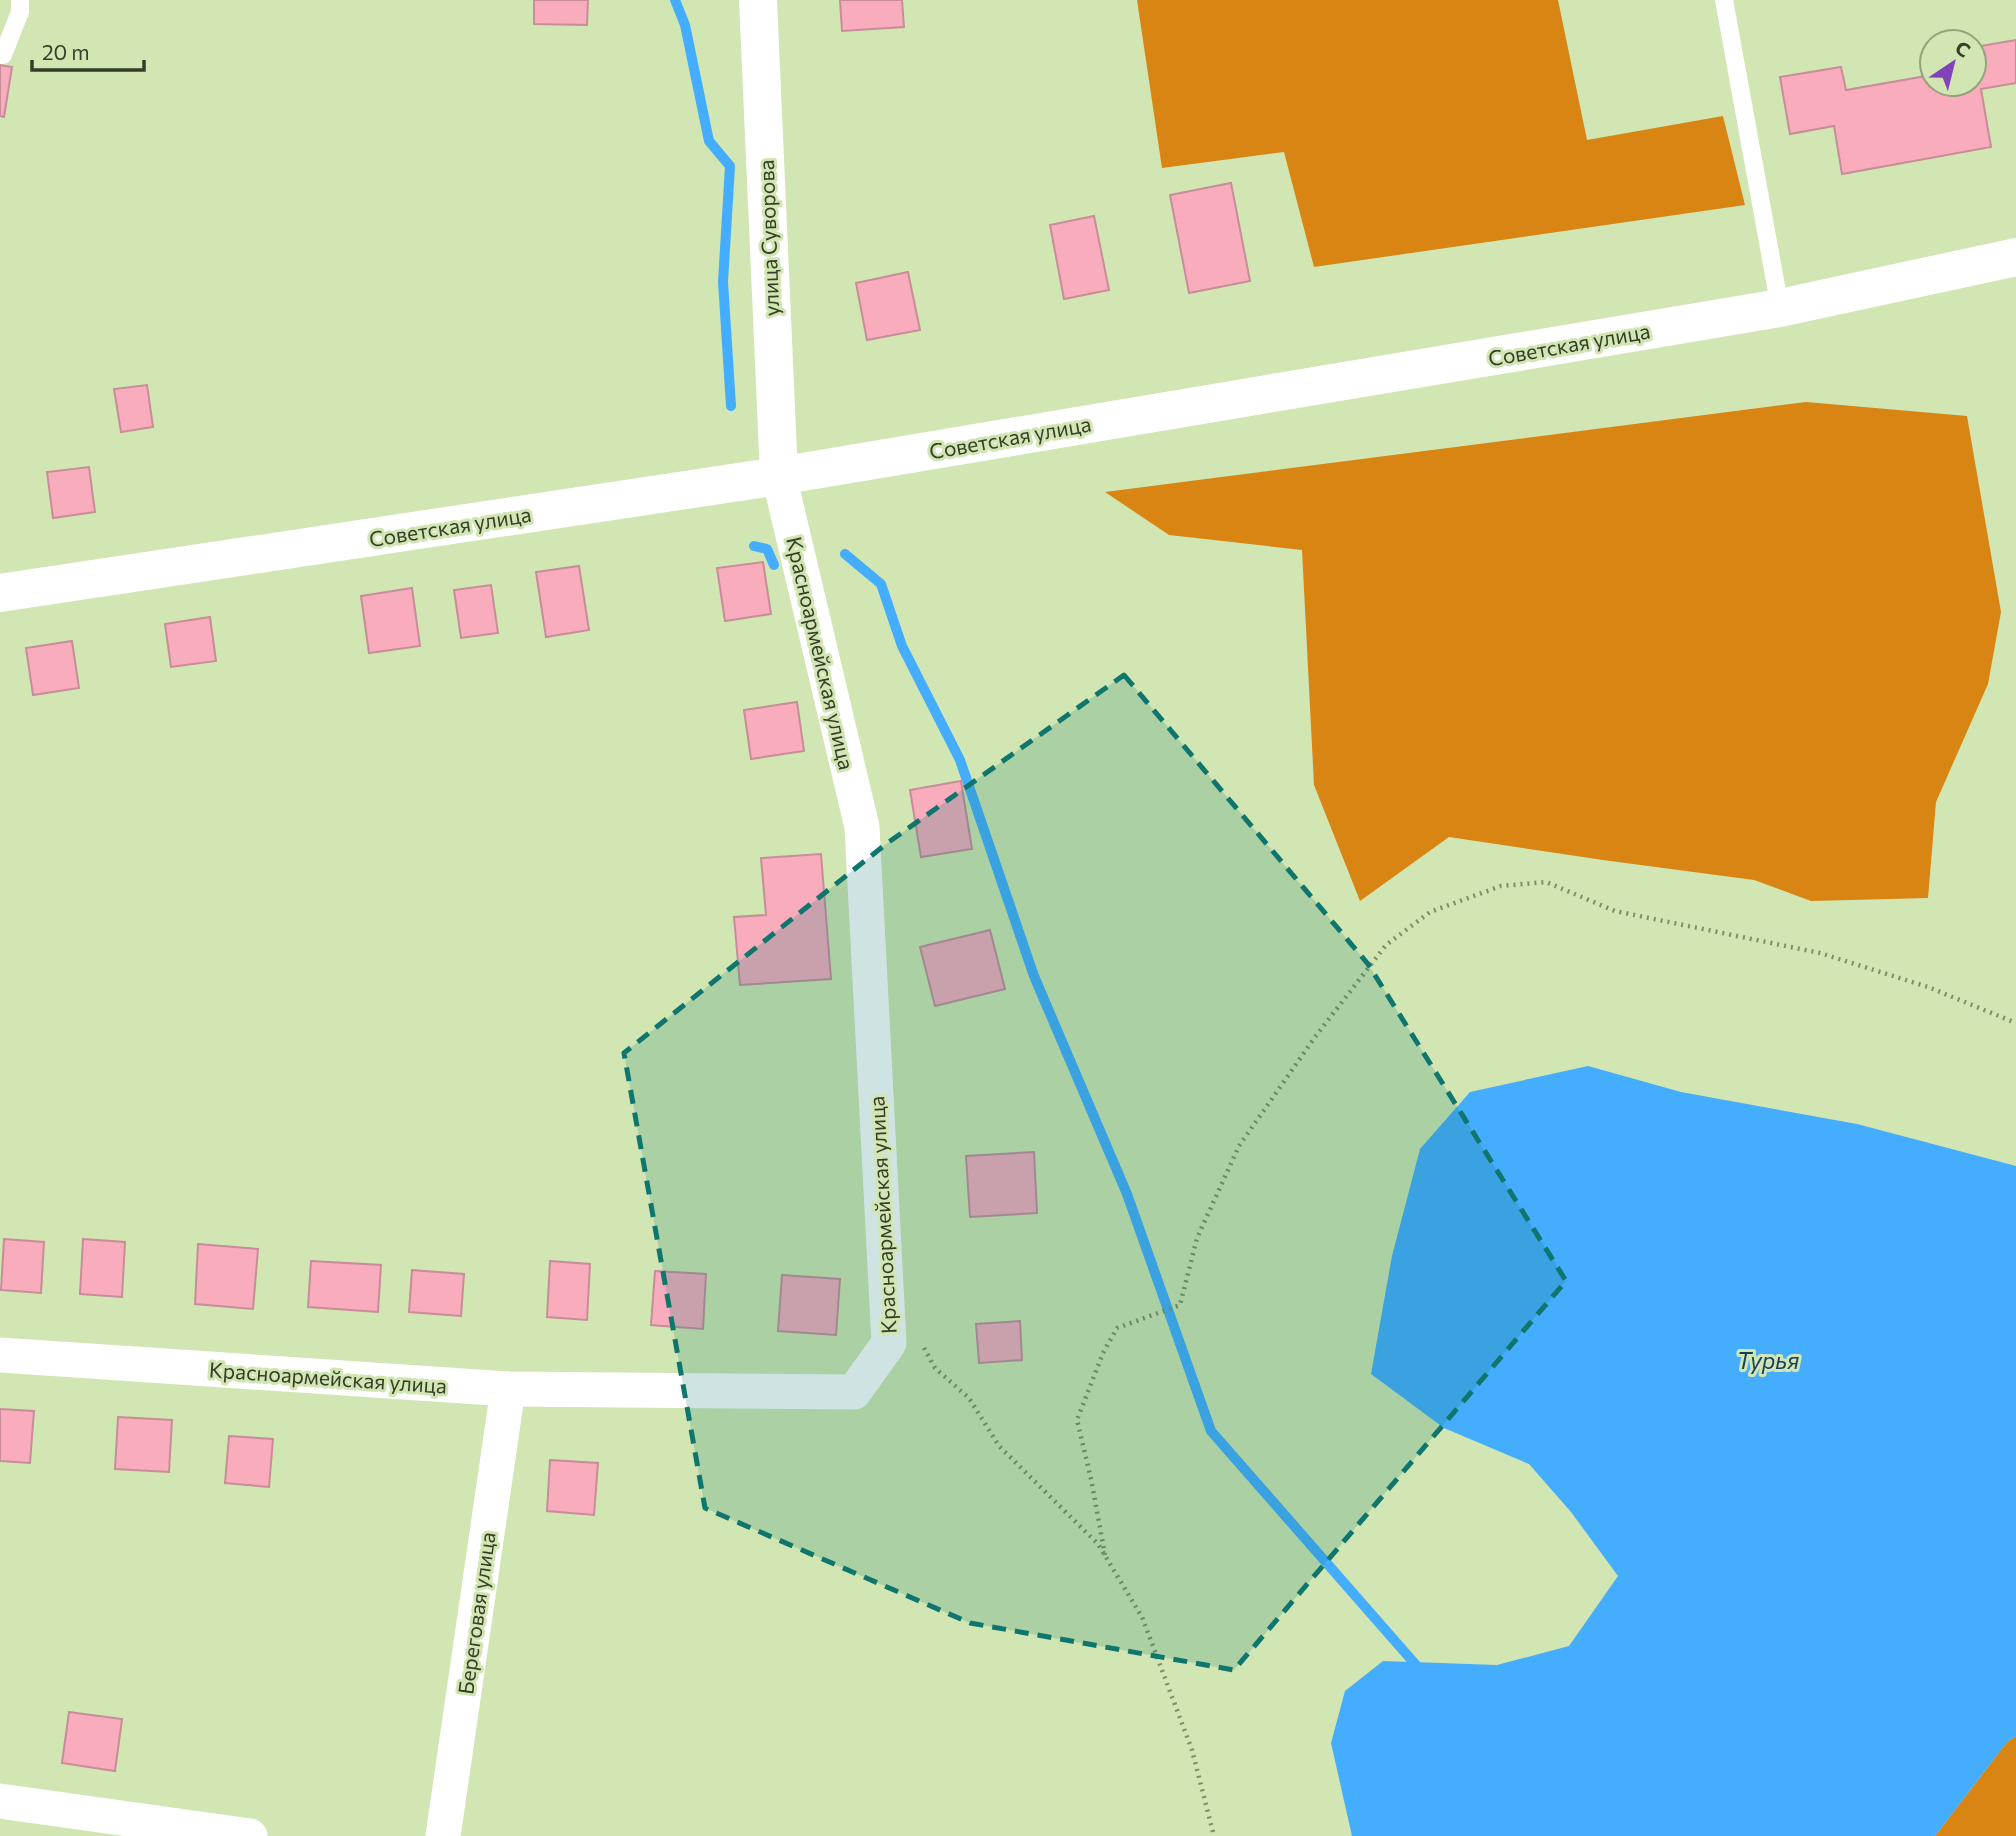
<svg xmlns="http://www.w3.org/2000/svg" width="2016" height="1836" font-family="Commissioner,sans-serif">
  <rect width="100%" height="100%" fill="#d1e6b2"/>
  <!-- forest -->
  <g fill="#d98513">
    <polygon points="1137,0 1558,0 1587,140 1723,116 1745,205 1314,267 1284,152 1162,168"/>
    <polygon points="1806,402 1967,416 2001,612 1988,684 1936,802 1928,898 1811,901 1754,880 1603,860 1449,837 1360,901 1314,785 1302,550 1169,535 1105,492"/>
    <polygon points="2016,1736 2016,1836 1935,1836 2007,1742"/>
  </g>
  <!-- water -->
  <polygon fill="#45adfd" points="1588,1066 1681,1092 1857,1124 2016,1166 2016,1736 2007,1742 1935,1836 1352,1836 1331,1743 1345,1691 1383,1661 1497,1665 1569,1646 1618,1576 1571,1512 1529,1464 1444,1428 1371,1374 1392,1256 1420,1149 1470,1092"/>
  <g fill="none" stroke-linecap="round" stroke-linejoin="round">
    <!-- stream -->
    <g stroke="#45adfd" stroke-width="10">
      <polyline points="675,0 685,25 709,141 730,166 723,282 731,406"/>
      <polyline points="754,546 767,549 774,565"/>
      <polyline points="845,554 881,584 902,646 960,760 1034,976 1127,1194 1211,1431 1423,1673"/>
    </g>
  </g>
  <!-- building -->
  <g fill="#f8acbc" stroke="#c78d99" stroke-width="2">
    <polygon points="534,0 588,0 587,25 534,24"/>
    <polygon points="840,0 902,0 904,27 842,31"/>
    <polygon points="2016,40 2016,83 1981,89 1991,147 1842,174 1834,126 1790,134 1780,77 1841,67 1846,90 1932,75 1932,84 1974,84 1974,68 1979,67 1975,47"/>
    <polygon points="0,65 12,67 4,117 0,116"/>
    <polygon points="1231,183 1250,281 1189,293 1170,195"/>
    <polygon points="1094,216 1109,290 1064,299 1050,225"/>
    <polygon points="908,272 920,330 867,340 856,283"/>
    <polygon points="147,385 153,427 121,432 114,389"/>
    <polygon points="89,467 95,512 53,518 47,472"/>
    <polygon points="763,562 771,614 725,621 717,568"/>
    <polygon points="579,566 589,630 546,637 536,572"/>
    <polygon points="491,585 498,633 461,638 454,590"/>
    <polygon points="412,588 420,646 369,653 361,596"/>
    <polygon points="210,617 216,661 171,667 165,624"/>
    <polygon points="72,641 79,688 33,695 26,648"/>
    <polygon points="797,702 804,751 751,759 744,710"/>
    <polygon points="961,781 972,849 921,857 910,790"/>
    <polygon points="821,854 831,979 740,985 734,917 766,915 761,858"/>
    <polygon points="990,930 1005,989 935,1006 920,947"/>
    <polygon points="1034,1152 1037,1213 970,1217 966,1156"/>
    <polygon points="4,1239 44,1242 41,1293 1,1290"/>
    <polygon points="83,1239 125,1242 122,1297 80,1294"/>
    <polygon points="198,1244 258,1249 253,1309 195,1304"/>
    <polygon points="311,1261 381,1265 378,1312 308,1307"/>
    <polygon points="550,1261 590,1264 587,1320 547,1317"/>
    <polygon points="412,1270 464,1274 461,1316 409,1312"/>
    <polygon points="655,1271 706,1274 703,1329 651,1325"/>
    <polygon points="782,1275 840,1279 836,1335 778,1331"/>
    <polygon points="1020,1321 1022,1360 979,1363 976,1324"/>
    <polygon points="0,1409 34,1411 30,1463 0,1461"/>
    <polygon points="118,1417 172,1420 169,1472 115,1469"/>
    <polygon points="229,1436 273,1439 269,1487 225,1483"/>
    <polygon points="550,1460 598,1463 594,1515 547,1511"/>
    <polygon points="69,1712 122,1719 115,1771 62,1763"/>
  </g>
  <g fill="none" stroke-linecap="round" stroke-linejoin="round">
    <!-- path -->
    <g stroke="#7f8e6a" stroke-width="4.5" stroke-dasharray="2 5" stroke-linecap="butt">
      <polyline points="924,1348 935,1368 969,1398 999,1446 1098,1544 1142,1617 1192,1750 1214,1836"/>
      <polyline points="1105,1555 1091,1479 1077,1420 1103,1353 1117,1328 1180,1305 1197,1238 1239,1146 1315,1037 1386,945 1430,912 1501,886 1546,882 1615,911 1820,953 1928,987 2016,1023"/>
    </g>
    <!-- lane -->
    <g stroke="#fff" stroke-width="18">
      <polyline points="1724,0 1780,308"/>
      <polyline points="3,55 20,12 20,0"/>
    </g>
    <!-- street -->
    <g stroke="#fff" stroke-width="35">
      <polyline points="0,1355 508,1389 854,1392 889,1343 862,827 779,476"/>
      <polyline points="0,1801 250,1836"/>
      <polyline points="443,1836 508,1389"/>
    </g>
    <!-- secondary -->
    <g stroke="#fff" stroke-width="38">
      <polyline points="758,0 779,476"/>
      <polyline points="0,593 779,476 1780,308 2016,257"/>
    </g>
  </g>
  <!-- marked area -->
  <path fill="#0f766e" fill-opacity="0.2" stroke="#0f766e" stroke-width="5" stroke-dasharray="14 9" stroke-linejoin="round" d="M 1124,675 L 1368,964 L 1566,1281 L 1234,1670 L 970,1623 L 705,1508 L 624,1053 L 886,844 Z"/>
  <g text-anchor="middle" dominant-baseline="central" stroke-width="6" stroke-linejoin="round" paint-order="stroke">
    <!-- street labels -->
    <g font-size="21" fill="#363e29" stroke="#d1e6b2">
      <text transform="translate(768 238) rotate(-92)">улица Суворова</text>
      <text transform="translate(1569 344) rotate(-10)">Советская улица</text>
      <text transform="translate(1010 437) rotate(-10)">Советская улица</text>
      <text transform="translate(450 526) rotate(-9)">Советская улица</text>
      <text transform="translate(821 653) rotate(77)">Красноармейская улица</text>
      <text transform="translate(882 1215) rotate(-93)">Красноармейская улица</text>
      <text transform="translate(328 1377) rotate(4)">Красноармейская улица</text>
      <text transform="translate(476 1613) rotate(-82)">Береговая улица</text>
    </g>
    <!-- water labels -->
    <g font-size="23" font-style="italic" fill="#174060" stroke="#d1e6b2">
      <text x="1768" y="1360">Турья</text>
    </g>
  </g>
  <!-- north arrow -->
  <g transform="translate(1953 63) rotate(35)"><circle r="33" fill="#d1e6b2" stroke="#93a37b" stroke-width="2"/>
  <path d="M0-5L12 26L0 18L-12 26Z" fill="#8243b9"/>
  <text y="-10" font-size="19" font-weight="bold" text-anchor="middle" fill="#363e29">С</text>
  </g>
  <!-- scale -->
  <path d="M32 60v10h112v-10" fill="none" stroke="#363e29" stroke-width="3.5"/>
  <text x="42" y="60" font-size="21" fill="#363e29" stroke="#d1e6b2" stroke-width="5" paint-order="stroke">20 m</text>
</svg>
